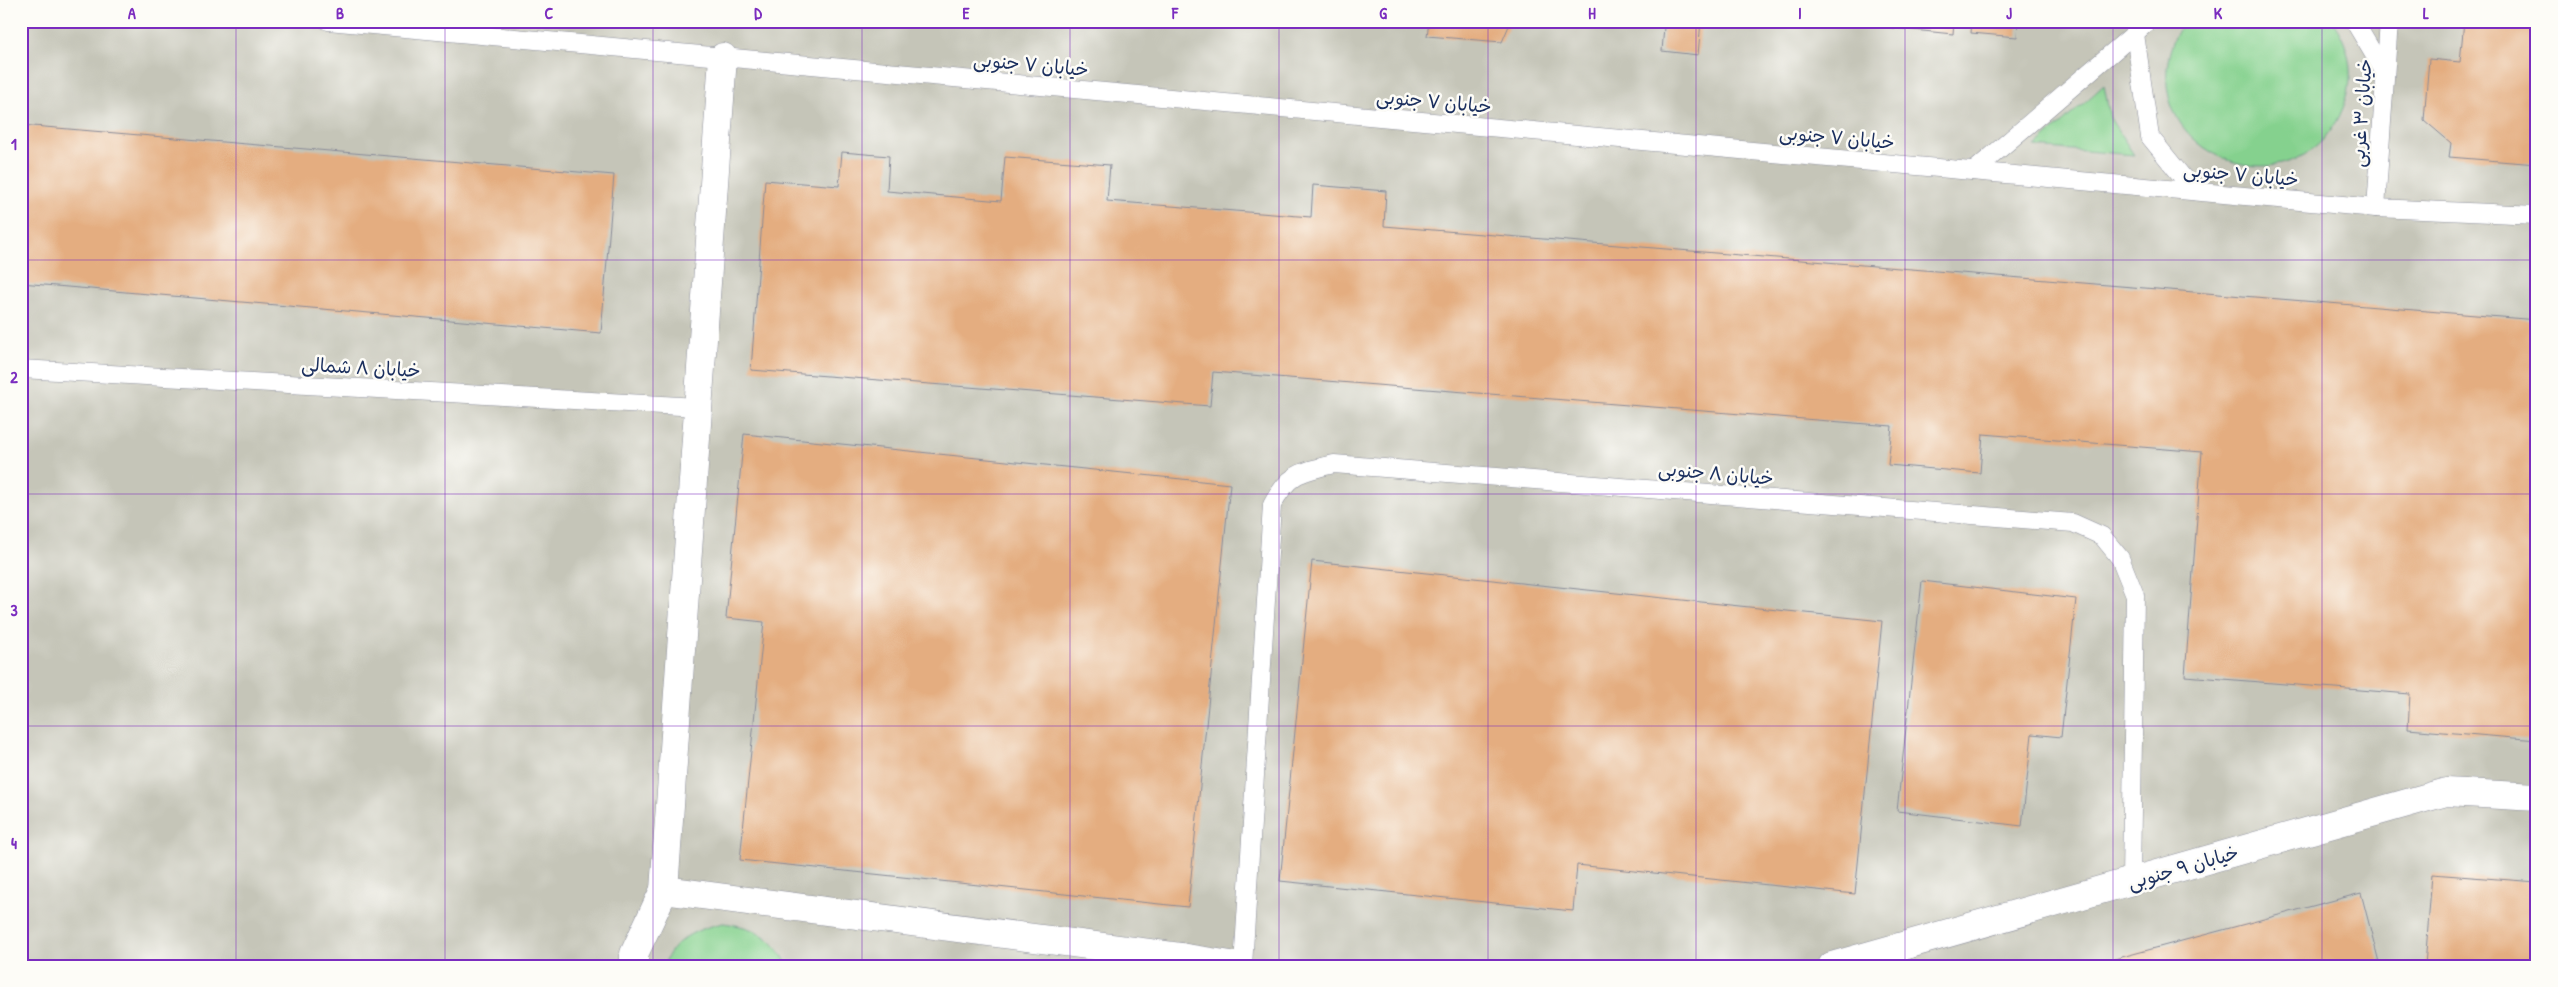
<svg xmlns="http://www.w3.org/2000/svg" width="2558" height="987" font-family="'Patrick Hand','Playpen Sans Arabic',sans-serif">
  <rect width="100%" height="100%" fill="#fdfcf7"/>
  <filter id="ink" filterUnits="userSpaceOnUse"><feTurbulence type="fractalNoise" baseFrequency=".02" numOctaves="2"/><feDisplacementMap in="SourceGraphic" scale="10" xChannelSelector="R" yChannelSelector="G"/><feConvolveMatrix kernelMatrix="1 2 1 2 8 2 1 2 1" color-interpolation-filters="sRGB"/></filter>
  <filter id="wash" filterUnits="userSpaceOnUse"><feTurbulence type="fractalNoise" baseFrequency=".0096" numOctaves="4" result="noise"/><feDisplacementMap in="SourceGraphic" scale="20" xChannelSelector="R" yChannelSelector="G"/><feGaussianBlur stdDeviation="1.12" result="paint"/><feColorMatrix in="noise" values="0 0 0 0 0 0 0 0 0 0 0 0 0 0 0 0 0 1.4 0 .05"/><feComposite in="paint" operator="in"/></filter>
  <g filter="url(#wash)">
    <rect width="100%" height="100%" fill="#f7e7d2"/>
    <!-- industrial -->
    <rect fill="#c5c5b8" x="21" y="21" width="2516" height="945"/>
    <!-- green -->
    <g fill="#85d18e" stroke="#508076">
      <path d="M 2184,21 L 2332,21 C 2349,43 2355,74 2346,100 C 2306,222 2134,158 2172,45 C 2174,37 2180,29 2184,21 Z"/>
      <polygon points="2104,85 2110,118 2134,155 2035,147"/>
      <path d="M 723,923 C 755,927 773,936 788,966 L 664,966 C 672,939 697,929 723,923 Z"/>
    </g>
    <g id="blocks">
      <!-- building -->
      <g fill="#e4ad80">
        <polygon points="1429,21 1511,21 1502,42 1427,36"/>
        <polygon points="1607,21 1701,21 1698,55 1662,51 1664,27"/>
        <polygon points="1823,21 1954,21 1953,34"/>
        <polygon points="1972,21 2018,21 2017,37 1971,33"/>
        <polygon points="2464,21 2537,21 2537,164 2449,157 2451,143 2424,120 2429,59 2460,62"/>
        <polygon points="21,125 614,175 601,333 21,283"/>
        <polygon points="842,152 889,156 887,191 1001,201 1005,157 1110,165 1107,201 1311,217 1313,185 1386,191 1384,226 2537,320 2537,740 2408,729 2410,694 2185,676 2202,452 1983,434 1980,473 1888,465 1892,426 1213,372 1210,406 751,370 765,180 839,186"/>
        <polygon points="744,434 1230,484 1188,907 740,860 764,622 726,618"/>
        <polygon points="1312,561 1882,621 1855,894 1577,865 1573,911 1280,881"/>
        <polygon points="1922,581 2076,599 2061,737 2032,734 2022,826 1897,811"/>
        <polygon points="2432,874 2537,882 2537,966 2425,966"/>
        <polygon points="2361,893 2380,966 2092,966 2092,965"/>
      </g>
    </g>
  </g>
  <g filter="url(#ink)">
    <use href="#blocks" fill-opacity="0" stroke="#898b98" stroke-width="1"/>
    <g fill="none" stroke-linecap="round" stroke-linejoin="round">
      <!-- lane casing -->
      <g stroke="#898b98" stroke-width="19">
        <g id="lane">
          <polyline points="328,21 2376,208 2537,215"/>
          <polyline points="2354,21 2385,73"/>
          <polyline points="2135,34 2150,137 2194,191"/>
          <polyline points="1974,171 2149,21"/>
          <polyline points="2376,208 2389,21"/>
          <polyline points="21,369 698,407"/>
          <path d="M 1243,966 L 1272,505 C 1289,473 1300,472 1334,464 L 2073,523 L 2102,536 L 2120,558 L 2135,595 L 2131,881"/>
        </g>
      </g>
      <!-- secondary casing -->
      <g stroke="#898b98" stroke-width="29">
        <g id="secondary">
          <polyline points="664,890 1180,957"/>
          <polyline points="1162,962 1180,957 1237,966"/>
          <polyline points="634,966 634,954 664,890 723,57"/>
          <polyline points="1832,966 2446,792 2537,797"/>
        </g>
      </g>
      <!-- lane -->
      <use href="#lane" stroke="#fff" stroke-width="18"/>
      <!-- secondary -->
      <use href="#secondary" stroke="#fff" stroke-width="28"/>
    </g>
  </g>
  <!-- grid -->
  <path fill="none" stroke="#7b2cbf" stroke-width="1" stroke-opacity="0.55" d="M 236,21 L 236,966M 445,21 L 445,966M 653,21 L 653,966M 862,21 L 862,966M 1070,21 L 1070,966M 1279,21 L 1279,966M 1488,21 L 1488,966M 1696,21 L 1696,966M 1905,21 L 1905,966M 2113,21 L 2113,966M 2322,21 L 2322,966M 21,260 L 2537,260M 21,494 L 2537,494M 21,726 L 2537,726"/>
  <g text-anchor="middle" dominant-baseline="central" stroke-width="5" stroke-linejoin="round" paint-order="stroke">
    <!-- street labels -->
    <g font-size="19" fill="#1b2f5e" stroke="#fdfcf7">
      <text transform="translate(1031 64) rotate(5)">خیابان ۷ جنوبی</text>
      <text transform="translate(1434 101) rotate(5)">خیابان ۷ جنوبی</text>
      <text transform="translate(2361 113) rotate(-86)">خیابان ۳ غربی</text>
      <text transform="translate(1837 137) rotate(5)">خیابان ۷ جنوبی</text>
      <text transform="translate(2241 174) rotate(5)">خیابان ۷ جنوبی</text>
      <text transform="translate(361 367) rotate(3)">خیابان ۸ شمالی</text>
      <text transform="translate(1716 473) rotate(5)">خیابان ۸ جنوبی</text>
      <text transform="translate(2183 867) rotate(-16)">خیابان ۹ جنوبی</text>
    </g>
  </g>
  <!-- margin -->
  <rect width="2558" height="987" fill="none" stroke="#fdfcf7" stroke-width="55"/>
  <rect x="28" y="28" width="2502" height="932" fill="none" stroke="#7b2cbf" stroke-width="2"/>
  <g font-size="16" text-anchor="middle" font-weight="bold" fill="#7b2cbf">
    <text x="132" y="19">A</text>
    <text x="340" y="19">B</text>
    <text x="549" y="19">C</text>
    <text x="758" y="19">D</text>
    <text x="966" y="19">E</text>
    <text x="1175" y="19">F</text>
    <text x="1383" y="19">G</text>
    <text x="1592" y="19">H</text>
    <text x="1800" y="19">I</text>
    <text x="2009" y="19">J</text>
    <text x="2218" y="19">K</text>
    <text x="2426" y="19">L</text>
    <text x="14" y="150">1</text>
    <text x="14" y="383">2</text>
    <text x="14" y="616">3</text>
    <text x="14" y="849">4</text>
  </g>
</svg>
